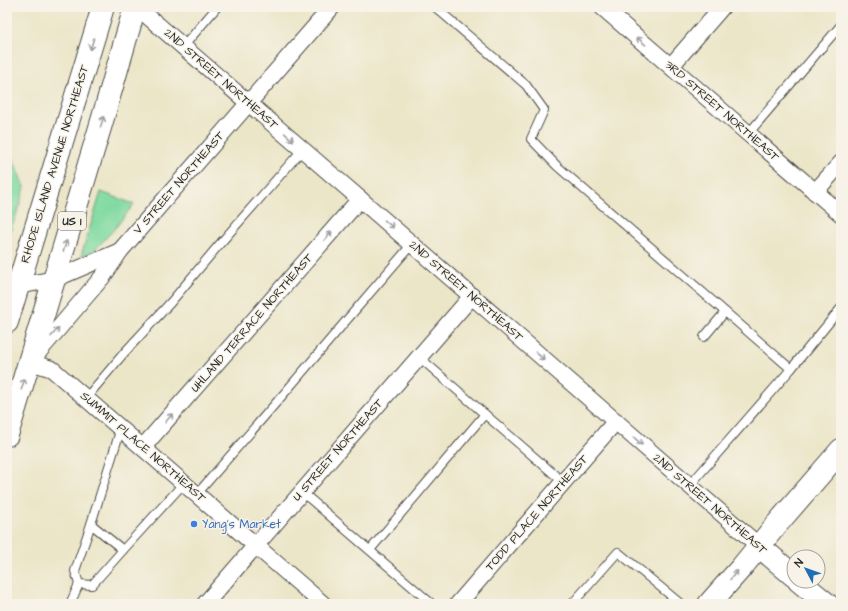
<svg xmlns="http://www.w3.org/2000/svg" width="848" height="611" font-family="'Architects Daughter',sans-serif">
  <rect width="100%" height="100%" fill="#f7f3e8"/>
  <filter id="ink" filterUnits="userSpaceOnUse"><feTurbulence type="fractalNoise" baseFrequency=".025" numOctaves="2"/><feDisplacementMap in="SourceGraphic" scale="8" xChannelSelector="R" yChannelSelector="G"/><feConvolveMatrix kernelMatrix="1 2 1 2 8 2 1 2 1" color-interpolation-filters="sRGB"/></filter>
  <filter id="wash" filterUnits="userSpaceOnUse"><feTurbulence type="fractalNoise" baseFrequency=".012" numOctaves="4" result="noise"/><feDisplacementMap in="SourceGraphic" scale="16" xChannelSelector="R" yChannelSelector="G"/><feGaussianBlur stdDeviation="0.9" result="paint"/><feColorMatrix in="noise" values="0 0 0 0 0 0 0 0 0 0 0 0 0 0 0 0 0 1.4 0 .05"/><feComposite in="paint" operator="in"/></filter>
  <g filter="url(#wash)">
    <rect width="100%" height="100%" fill="#ece6c9"/>
    <!-- green -->
    <g fill="#80daa0" stroke="#568266">
      <polygon points="7,145 25,188 7,243"/>
      <polygon points="101,192 134,204 116,227 93,252 81,256"/>
    </g>
  </g>
  <g filter="url(#ink)">
    <g fill="none" stroke-linecap="round" stroke-linejoin="round">
      <!-- lane casing -->
      <g stroke="#484743" stroke-width="10">
        <g id="lane">
          <polyline points="435,7 526,85 544,110 531,139 557,166 791,369"/>
          <polyline points="183,47 217,7"/>
          <polyline points="748,134 841,25"/>
          <polyline points="704,337 725,312"/>
          <polyline points="419,357 563,482"/>
          <polyline points="86,398 124,353 171,302 218,246 303,149"/>
          <polyline points="690,485 791,369 841,308"/>
          <polyline points="302,492 432,604"/>
          <polyline points="197,494 288,389 339,329 412,244"/>
          <polyline points="91,524 121,428"/>
          <polyline points="123,550 184,483"/>
          <polyline points="370,550 485,414"/>
          <polyline points="70,604 79,584 75,571 91,524 123,550 92,585 79,584"/>
          <polyline points="572,604 618,552 681,604"/>
        </g>
      </g>
      <!-- street casing -->
      <g stroke="#484743" stroke-width="18">
        <g id="street">
          <polyline points="137,7 360,199 759,546"/>
          <polyline points="602,7 841,214"/>
          <polyline points="671,66 722,7"/>
          <polyline points="815,192 841,163"/>
          <polyline points="18,286 55,279 120,251"/>
          <polyline points="143,447 360,199"/>
          <polyline points="205,604 472,296"/>
          <polyline points="323,604 52,369 30,362 104,275 120,251 332,7"/>
          <polyline points="458,604 616,421"/>
        </g>
      </g>
      <!-- secondary casing -->
      <g stroke="#484743" stroke-width="24">
        <g id="secondary">
          <polyline points="759,546 794,576"/>
          <polyline points="799,581 827,604"/>
          <polyline points="709,604 741,568 777,524 841,450"/>
        </g>
      </g>
      <!-- primary casing -->
      <g stroke="#484743" stroke-width="24">
        <g id="primary">
          <polyline points="7,322 103,7"/>
          <polyline points="7,435 102,121 135,7"/>
        </g>
      </g>
      <!-- lane -->
      <use href="#lane" stroke="#fff" stroke-width="8"/>
      <!-- street -->
      <use href="#street" stroke="#fff" stroke-width="16"/>
      <!-- secondary -->
      <use href="#secondary" stroke="#fff" stroke-width="22"/>
      <!-- primary -->
      <use href="#primary" stroke="#fff" stroke-width="22"/>
    </g>
    <!-- one-way arrows -->
    <defs><path id="oneway-shaft" d="M-6 0H5M1.5-3L5.5 0L1.5 3" fill="none" stroke-width="1.6" stroke-linecap="round" stroke-linejoin="round"/></defs>
    <g stroke="#a0a0a0">
      <use href="#oneway-shaft" transform="translate(641 41) rotate(-139)"/>
      <use href="#oneway-shaft" transform="translate(92 44) rotate(107)"/>
      <use href="#oneway-shaft" transform="translate(102 122) rotate(-74)"/>
      <use href="#oneway-shaft" transform="translate(289 137) rotate(41)"/>
      <use href="#oneway-shaft" transform="translate(389 224) rotate(41)"/>
      <use href="#oneway-shaft" transform="translate(328 236) rotate(-49)"/>
      <use href="#oneway-shaft" transform="translate(65 246) rotate(-73)"/>
      <use href="#oneway-shaft" transform="translate(55 332) rotate(-49)"/>
      <use href="#oneway-shaft" transform="translate(540 356) rotate(41)"/>
      <use href="#oneway-shaft" transform="translate(23 384) rotate(-73)"/>
      <use href="#oneway-shaft" transform="translate(169 418) rotate(-49)"/>
      <use href="#oneway-shaft" transform="translate(638 441) rotate(41)"/>
      <use href="#oneway-shaft" transform="translate(734 575) rotate(-49)"/>
    </g>
  </g>
  <!-- markers -->
  <circle fill="#3f7fe0" stroke="#f7f3e8" stroke-width="1.5" cx="194" cy="524" r="4"/>
  <g text-anchor="middle" dominant-baseline="central" stroke-width="3" stroke-linejoin="round" paint-order="stroke">
    <!-- shield labels -->
    <rect fill="#f7f3e8" stroke="#686764" stroke-width="1" x="58" y="212" width="28" height="18" rx="3"/>
    <g font-size="11" font-weight="bold" fill="#2b2b2b">
      <text x="72" y="221">US 1</text>
    </g>
    <!-- street labels -->
    <g font-size="12" fill="#2b2b2b" stroke="#f7f3e8">
      <text transform="translate(221 79) rotate(41)">2ND STREET NORTHEAST</text>
      <text transform="translate(722 111) rotate(41)">3RD STREET NORTHEAST</text>
      <text transform="translate(55 164) rotate(-73)">RHODE ISLAND AVENUE NORTHEAST</text>
      <text transform="translate(179 183) rotate(-49)">V STREET NORTHEAST</text>
      <text transform="translate(466 291) rotate(41)">2ND STREET NORTHEAST</text>
      <text transform="translate(252 323) rotate(-49)">UHLAND TERRACE NORTHEAST</text>
      <text transform="translate(143 447) rotate(41)">SUMMIT PLACE NORTHEAST</text>
      <text transform="translate(338 450) rotate(-49)">U STREET NORTHEAST</text>
      <text transform="translate(710 504) rotate(41)">2ND STREET NORTHEAST</text>
      <text transform="translate(537 513) rotate(-49)">TODD PLACE NORTHEAST</text>
    </g>
    <!-- shop labels -->
    <g font-size="12" fill="#366cbe" stroke="#f7f3e8" text-anchor="start">
      <text x="202" y="524">Yang's Market</text>
    </g>
  </g>
  <!-- margin -->
  <rect width="848" height="611" fill="none" stroke="#f7f3e8" stroke-width="24"/>
  <!-- north arrow -->
  <g transform="translate(806 569) rotate(311)"><circle r="19" fill="#f7f3e8" stroke="#a5a39c"/>
  <path d="M0-3L7 15L0 10L-7 15Z" fill="#1f6fb2"/>
  <text y="-6" font-size="11" font-weight="bold" text-anchor="middle" fill="#2b2b2b">N</text>
  </g>
</svg>
